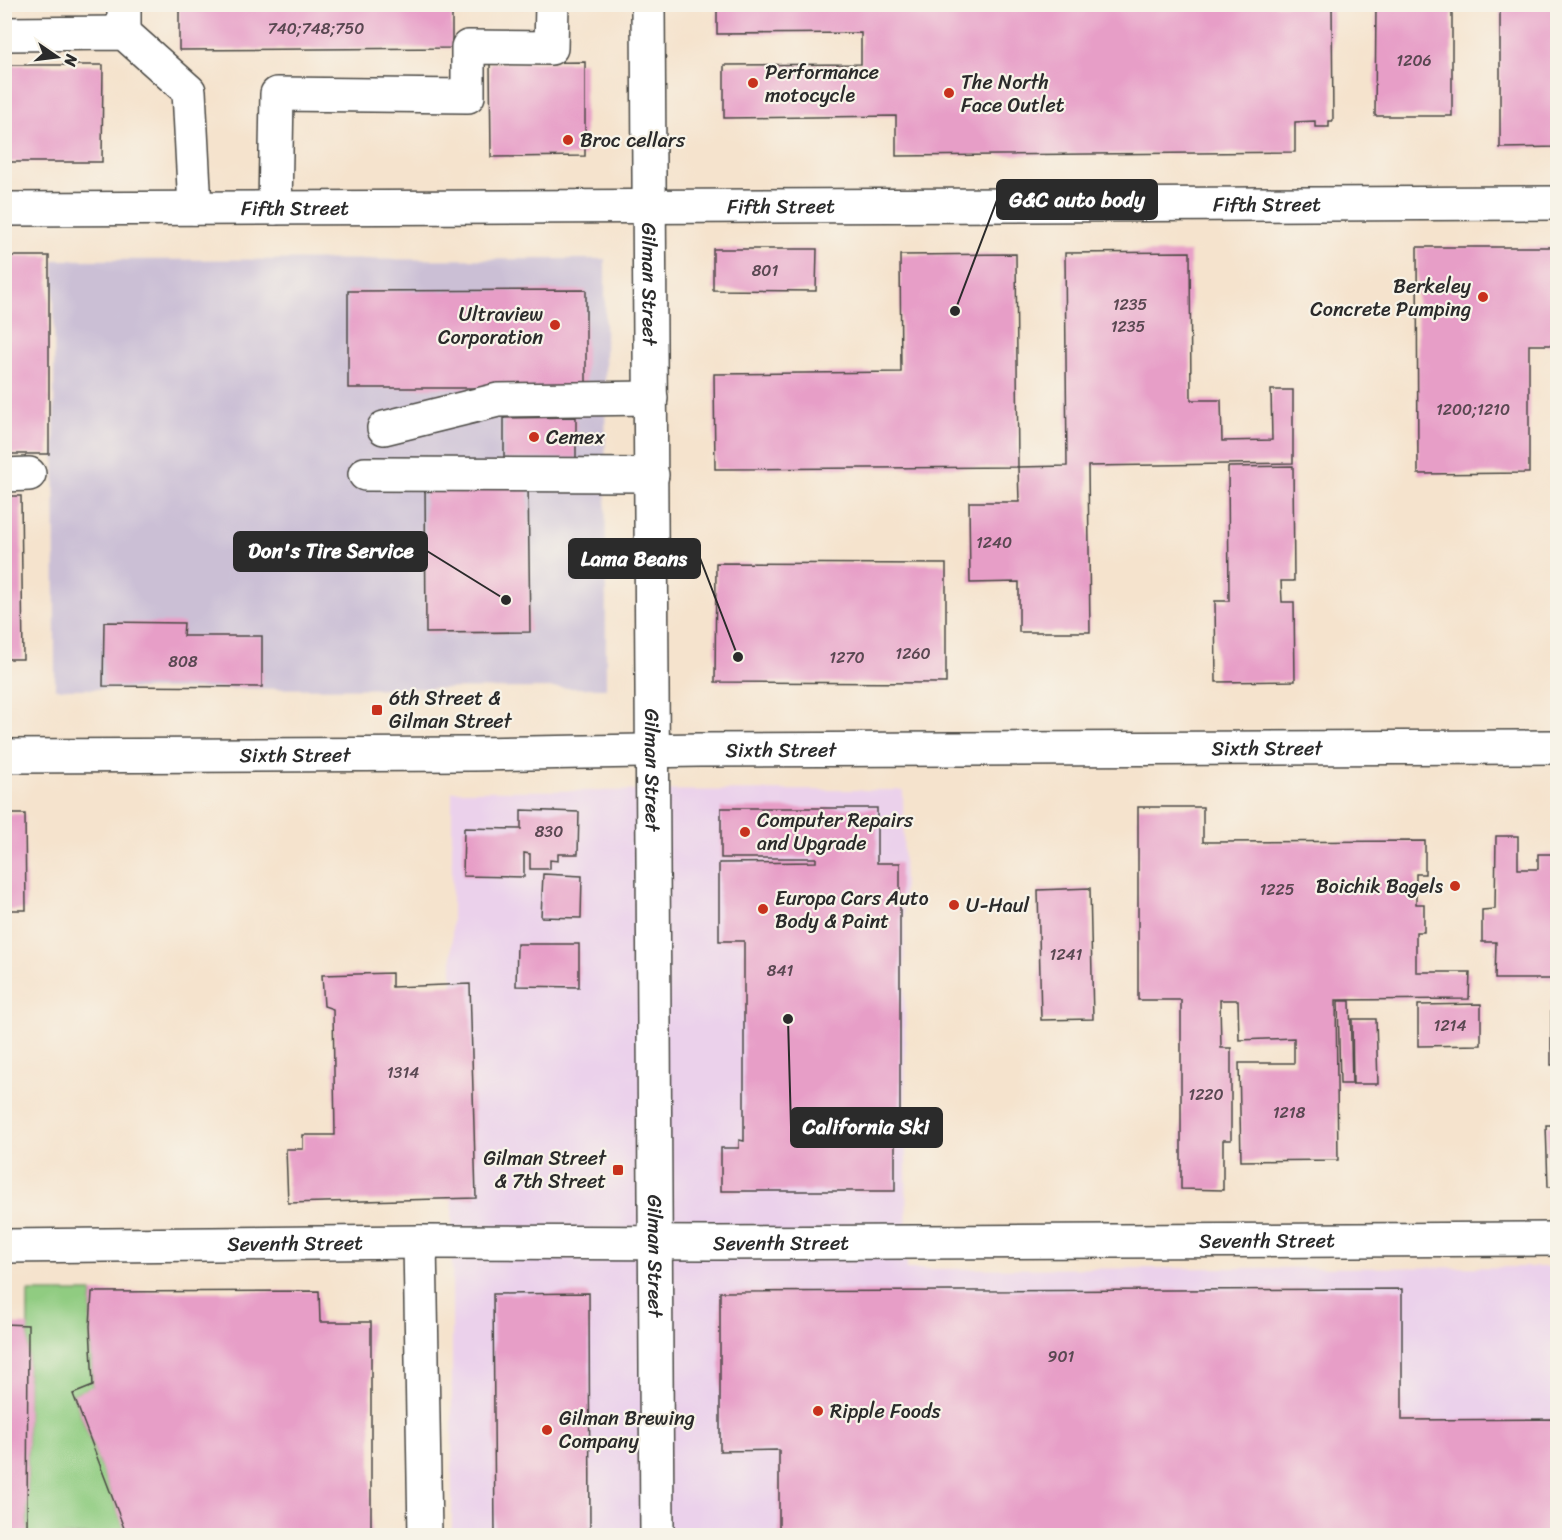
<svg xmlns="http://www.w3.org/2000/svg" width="1562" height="1540" font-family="Sriracha,sans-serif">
  <rect width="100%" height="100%" fill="#f7f3e8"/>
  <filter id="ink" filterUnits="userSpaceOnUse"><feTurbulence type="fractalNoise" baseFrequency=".0167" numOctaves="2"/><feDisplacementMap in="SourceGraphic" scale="12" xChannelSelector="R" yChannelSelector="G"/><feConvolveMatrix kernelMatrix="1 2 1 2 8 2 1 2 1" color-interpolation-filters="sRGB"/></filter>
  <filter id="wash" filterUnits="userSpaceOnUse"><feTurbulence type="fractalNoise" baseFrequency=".008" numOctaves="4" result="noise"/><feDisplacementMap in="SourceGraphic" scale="24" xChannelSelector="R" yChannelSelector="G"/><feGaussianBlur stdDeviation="1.35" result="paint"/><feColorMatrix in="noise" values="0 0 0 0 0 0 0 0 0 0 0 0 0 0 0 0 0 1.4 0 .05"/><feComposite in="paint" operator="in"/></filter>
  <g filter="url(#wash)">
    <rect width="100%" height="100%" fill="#f5e3cd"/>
    <!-- built -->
    <polygon fill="#ebd1eb" points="903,790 907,1269 1557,1267 1557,1535 452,1536 452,791"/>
    <!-- industrial -->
    <polygon fill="#cbbfd5" points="605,259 606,688 55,689 54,260"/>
    <!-- green -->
    <polygon fill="#90cc81" stroke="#5e7c56" stroke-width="1.5" points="28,1292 92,1292 90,1326 93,1387 73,1394 127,1535 27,1536"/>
    <g id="blocks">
      <!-- building -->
      <g fill="#e79ec7">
        <polygon points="179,4 527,4 527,8 452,8 452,48 179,50"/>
        <polygon points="1376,4 1452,4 1452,116 1375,116"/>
        <polygon points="1500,4 1558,4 1558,147 1500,148"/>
        <polygon points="717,5 1332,5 1333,121 1329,121 1329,127 1315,127 1315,121 1295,122 1295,152 896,156 896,116 724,118 724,65 861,64 861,33 717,34"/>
        <polygon points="585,62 585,156 491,157 490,63"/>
        <polygon points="4,65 103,65 102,162 4,162"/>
        <polygon points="1417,247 1555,247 1555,345 1529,345 1529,473 1418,474"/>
        <polygon points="713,249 817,249 816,291 713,290"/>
        <polygon points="1190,252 1191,400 1221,400 1222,441 1272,440 1271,390 1293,390 1293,463 1088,466 1090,632 1019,632 1019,582 970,583 969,502 1019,502 1018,467 1067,466 1065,253"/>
        <polygon points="1016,254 1018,467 715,469 714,374 901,372 900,255"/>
        <rect x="4" y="256" width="45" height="198"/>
        <polygon points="586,290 586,388 348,388 348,291"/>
        <polygon points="576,417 576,458 504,459 504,418"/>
        <polygon points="1293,466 1294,581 1281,581 1282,602 1294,602 1295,681 1216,682 1215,601 1229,601 1228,467"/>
        <polygon points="528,482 530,632 426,633 425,483"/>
        <polygon points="5,496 21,496 23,659 5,659"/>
        <polygon points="716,563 946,564 946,683 715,682"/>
        <polygon points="104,622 184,623 183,636 262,636 262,687 103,686"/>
        <polygon points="1138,807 1203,807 1203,842 1425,841 1425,874 1416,874 1416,904 1424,904 1424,932 1416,932 1416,972 1470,972 1469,999 1336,1000 1338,1160 1241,1161 1239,1063 1294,1063 1294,1038 1239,1040 1238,1000 1220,1000 1221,1048 1231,1048 1231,1140 1223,1140 1223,1190 1181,1189 1181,1000 1138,1000"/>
        <polygon points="721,808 877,808 877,863 900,863 900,1141 895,1140 895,1191 721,1191 721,1148 739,1148 739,1140 744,1141 744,941 719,941 719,863 816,862 816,858 721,858"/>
        <polygon points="521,810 579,812 578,854 558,854 558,861 550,860 550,869 530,869 530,854 524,853 524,877 463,876 464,828 521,829"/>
        <polygon points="4,814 25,814 26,910 4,910"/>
        <polygon points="1496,836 1518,836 1518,869 1538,869 1538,854 1558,854 1558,979 1495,979 1496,942 1482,942 1482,910 1495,909"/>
        <polygon points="543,874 582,876 581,918 541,917"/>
        <polygon points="1090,888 1093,1019 1041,1020 1038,890"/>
        <polygon points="517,944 579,944 579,987 516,986"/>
        <polygon points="392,973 392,987 470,984 476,1198 288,1203 286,1149 303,1149 303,1135 335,1135 333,1009 324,1006 322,975"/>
        <rect x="1551" y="999" width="7" height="66"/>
        <polygon points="1338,1001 1350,1001 1352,1084 1340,1084"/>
        <polygon points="1481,1004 1481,1045 1418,1046 1418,1005"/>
        <polygon points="1352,1019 1376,1019 1378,1084 1353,1084"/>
        <polygon points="1546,1125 1558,1125 1558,1187 1548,1187"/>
        <polygon points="1402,1289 1402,1420 1558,1419 1558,1536 779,1536 779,1450 720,1451 720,1292"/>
        <polygon points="319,1291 320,1322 371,1322 371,1536 127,1536 73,1394 93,1386 90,1326 92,1292"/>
        <polygon points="589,1293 590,1536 495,1536 493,1294"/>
        <polygon points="4,1324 28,1325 27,1536 4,1536"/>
      </g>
    </g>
  </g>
  <g filter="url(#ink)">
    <use href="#blocks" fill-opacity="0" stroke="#494743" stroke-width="1.5"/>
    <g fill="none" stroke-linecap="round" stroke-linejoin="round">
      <!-- minor casing -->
      <g stroke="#494743" stroke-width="36">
        <g id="minor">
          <polyline points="124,4 124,33"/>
          <polyline points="4,34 124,33 189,91 195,208"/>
          <polyline points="275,208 277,94 468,96 468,47 551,48 552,4"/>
          <path id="s1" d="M 4,209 L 1558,203"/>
          <polyline points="384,428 498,400 651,398"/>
          <polyline points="365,474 652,475"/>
          <polyline points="4,475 29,474"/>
          <path id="s2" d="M 4,756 L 474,754 L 699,750 L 1558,747"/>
          <polyline points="420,1242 425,1536"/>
          <path id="s3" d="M 4,1246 L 420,1242 L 714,1243 L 1558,1239"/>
        </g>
      </g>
      <!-- major casing -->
      <g stroke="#494743" stroke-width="36">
        <g id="major">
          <path id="s4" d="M 648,4 L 657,1536"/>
        </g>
      </g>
      <!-- minor -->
      <use href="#minor" stroke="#fff" stroke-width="33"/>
      <!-- major -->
      <use href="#major" stroke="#fff" stroke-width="33"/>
    </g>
  </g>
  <!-- markers -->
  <g fill="#c8321e" stroke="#f7f3e8" stroke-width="2">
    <circle cx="753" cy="83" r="6"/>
    <circle cx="949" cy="93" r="6"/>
    <circle cx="568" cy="140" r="6"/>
    <circle cx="1483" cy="297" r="6"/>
    <circle cx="555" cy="325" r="6"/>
    <circle cx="534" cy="437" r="6"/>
    <rect x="371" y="704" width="12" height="12" rx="3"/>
    <circle cx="745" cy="832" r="6"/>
    <circle cx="1455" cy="886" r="6"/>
    <circle cx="954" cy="905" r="6"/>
    <circle cx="763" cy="909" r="6"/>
    <rect x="612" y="1164" width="12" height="12" rx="3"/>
    <circle cx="818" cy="1411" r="6"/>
    <circle cx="547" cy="1430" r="6"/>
  </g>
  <g text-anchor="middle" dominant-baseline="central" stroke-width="4.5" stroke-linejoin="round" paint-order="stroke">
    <!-- number labels -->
    <g font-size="16" fill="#5a4852">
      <text x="316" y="28">740;748;750</text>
      <text x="1414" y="60">1206</text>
      <text x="765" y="270">801</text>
      <text x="1130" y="304">1235</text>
      <text x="1128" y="326">1235</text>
      <text x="1473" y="409">1200;1210</text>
      <text x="994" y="542">1240</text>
      <text x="913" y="653">1260</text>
      <text x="847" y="657">1270</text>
      <text x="183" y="661">808</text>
      <text x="549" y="831">830</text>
      <text x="1277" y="889">1225</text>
      <text x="1066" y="954">1241</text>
      <text x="780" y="970">841</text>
      <text x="1450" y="1025">1214</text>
      <text x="403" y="1072">1314</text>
      <text x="1206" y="1094">1220</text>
      <text x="1289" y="1112">1218</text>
      <text x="1061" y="1356">901</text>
    </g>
    <!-- poi labels -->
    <g font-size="20" fill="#2b2b2b" stroke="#f7f3e8" text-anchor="start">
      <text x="765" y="72">Performance<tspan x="765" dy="23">motocycle</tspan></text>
      <text x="961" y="82">The North<tspan x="961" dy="23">Face Outlet</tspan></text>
      <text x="580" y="140">Broc cellars</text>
      <text x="1471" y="286" text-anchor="end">Berkeley<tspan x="1471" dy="23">Concrete Pumping</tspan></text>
      <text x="543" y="314" text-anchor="end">Ultraview<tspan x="543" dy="23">Corporation</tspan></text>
      <text x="546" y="437">Cemex</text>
      <text x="389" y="698">6th Street &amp;<tspan x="389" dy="23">Gilman Street</tspan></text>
      <text x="757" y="820">Computer Repairs<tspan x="757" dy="23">and Upgrade</tspan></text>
      <text x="1443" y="886" text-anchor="end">Boichik Bagels</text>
      <text x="775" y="898">Europa Cars Auto<tspan x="775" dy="23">Body &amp; Paint</tspan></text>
      <text x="966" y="905">U-Haul</text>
      <text x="606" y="1158" text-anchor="end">Gilman Street<tspan x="606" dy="23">&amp; 7th Street</tspan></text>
      <text x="830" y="1411">Ripple Foods</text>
      <text x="559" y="1418">Gilman Brewing<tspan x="559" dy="23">Company</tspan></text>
    </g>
    <!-- street labels -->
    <g font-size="20" fill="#2b2b2b" stroke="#f7f3e8">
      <text stroke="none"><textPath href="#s1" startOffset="1263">Fifth Street</textPath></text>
      <text stroke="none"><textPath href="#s1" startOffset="777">Fifth Street</textPath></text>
      <text stroke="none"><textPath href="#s1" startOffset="291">Fifth Street</textPath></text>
      <text stroke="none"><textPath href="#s4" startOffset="280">Gilman Street</textPath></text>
      <text stroke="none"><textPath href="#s2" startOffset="1263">Sixth Street</textPath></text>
      <text stroke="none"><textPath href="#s2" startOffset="777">Sixth Street</textPath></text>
      <text stroke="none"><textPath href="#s2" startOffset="291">Sixth Street</textPath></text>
      <text stroke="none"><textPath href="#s4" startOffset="766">Gilman Street</textPath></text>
      <text stroke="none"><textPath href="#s3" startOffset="1263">Seventh Street</textPath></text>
      <text stroke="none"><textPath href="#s3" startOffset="777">Seventh Street</textPath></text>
      <text stroke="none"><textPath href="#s3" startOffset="291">Seventh Street</textPath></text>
      <text stroke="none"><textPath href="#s4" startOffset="1252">Gilman Street</textPath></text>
    </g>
  </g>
  <!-- callouts -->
  <path fill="none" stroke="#2b2b2b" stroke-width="2" d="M955 311L997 200M506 600L427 551M738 657L700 558M788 1019L791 1127"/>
  <g fill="#2b2b2b" stroke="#f7f3e8" stroke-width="2">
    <circle cx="955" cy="311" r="6"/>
    <circle cx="506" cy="600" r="6"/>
    <circle cx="738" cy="657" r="6"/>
    <circle cx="788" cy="1019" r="6"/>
  </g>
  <g fill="#2b2b2b" stroke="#2b2b2b" stroke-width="2">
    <rect x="997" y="180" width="160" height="39" rx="6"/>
    <rect x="234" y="532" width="193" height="39" rx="6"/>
    <rect x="569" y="539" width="131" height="39" rx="6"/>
    <rect x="791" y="1108" width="151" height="39" rx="6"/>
  </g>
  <g font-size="21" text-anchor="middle" font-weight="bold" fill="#fff">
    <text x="1077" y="207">G&amp;C auto body</text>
    <text x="331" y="558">Don's Tire Service</text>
    <text x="634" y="566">Lama Beans</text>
    <text x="866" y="1134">California Ski</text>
  </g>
  <!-- margin -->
  <rect width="1562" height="1540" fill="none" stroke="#f7f3e8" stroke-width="24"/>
  <!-- north arrow -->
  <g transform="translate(57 57) rotate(104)" stroke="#f7f3e8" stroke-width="4.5" paint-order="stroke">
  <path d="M0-4.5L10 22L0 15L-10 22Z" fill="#2b2b2b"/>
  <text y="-9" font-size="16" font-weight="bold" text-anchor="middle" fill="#2b2b2b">N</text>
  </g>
</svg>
